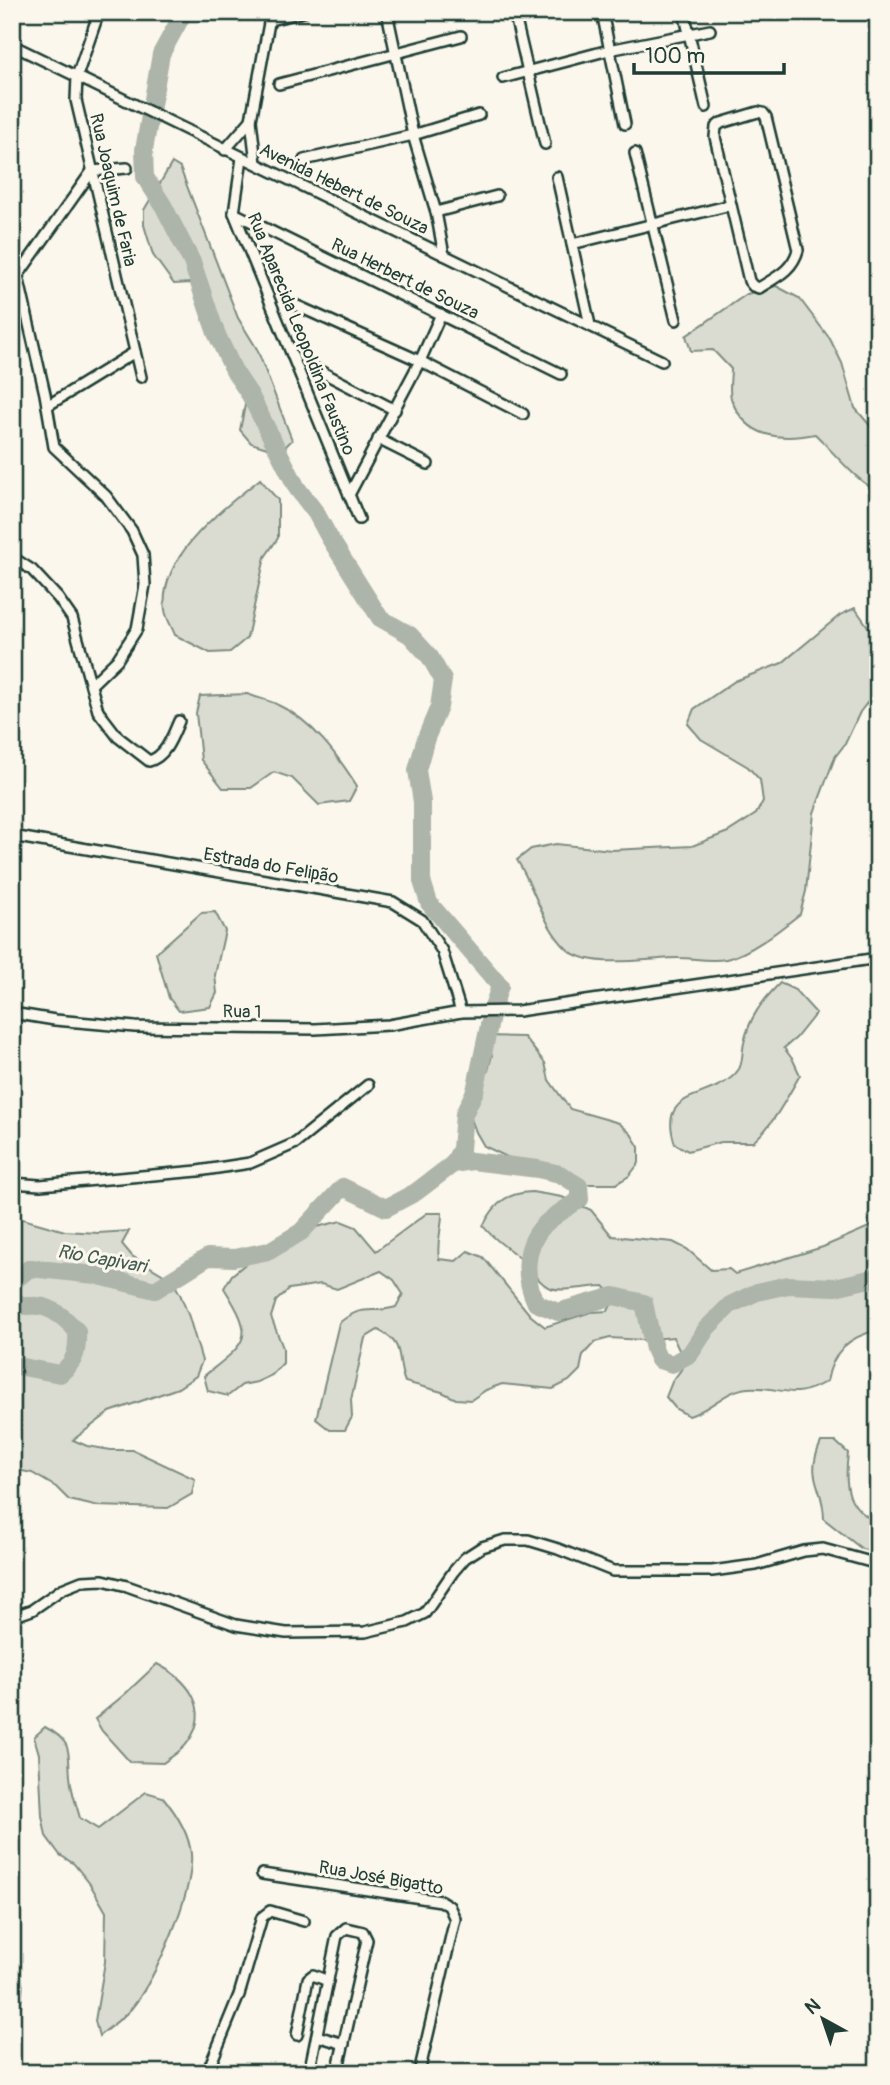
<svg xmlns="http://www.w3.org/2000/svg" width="890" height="2085" font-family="Pangolin,sans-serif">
  <rect width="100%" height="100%" fill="#fbf7ec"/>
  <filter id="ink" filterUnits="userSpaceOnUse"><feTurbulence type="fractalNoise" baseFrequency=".0143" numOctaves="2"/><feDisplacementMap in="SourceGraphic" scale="14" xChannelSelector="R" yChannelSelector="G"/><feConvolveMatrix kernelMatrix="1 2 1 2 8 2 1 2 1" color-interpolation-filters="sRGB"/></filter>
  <g filter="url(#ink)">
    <!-- green -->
    <g fill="#dbdcd1" stroke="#7d8c82" stroke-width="2">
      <polygon points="172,163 180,168 238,318 257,349 292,440 280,452 251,443 240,430 246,400 236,372 227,357 222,325 191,283 174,284 153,255 144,225 144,210"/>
      <path d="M 776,286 L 799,298 L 830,339 L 842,363 L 855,408 L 873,429 L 878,430 L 878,490 C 860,486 830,448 815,434 C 780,441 747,438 732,401 C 728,393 731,378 731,369 L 713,350 L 691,351 L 686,336 L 747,294 Z"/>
      <path d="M 260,479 L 278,500 L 278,538 L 265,557 L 247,638 L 230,652 L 210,653 L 175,635 C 172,627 166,618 165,610 C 158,556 224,508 260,479 Z"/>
      <path d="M 855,608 L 873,634 L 877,651 L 873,668 L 873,683 L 870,699 L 860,712 L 845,744 L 835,757 L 814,813 L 806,891 L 800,914 C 781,929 750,954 726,959 C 710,962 694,958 678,958 C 651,958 588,970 567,949 C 542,925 535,888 517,860 L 531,849 L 556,844 L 612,850 L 692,846 L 728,832 L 756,814 L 763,801 L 760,780 L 748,767 L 701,739 L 688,724 L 694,709 L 735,681 L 782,663 L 840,615 Z"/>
      <path d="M 247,694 C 257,698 269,700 278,705 C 312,720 338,756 357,786 L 349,801 L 319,805 L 292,778 L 274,772 L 251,788 L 223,788 L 201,760 L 196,713 L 200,696 Z"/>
      <polygon points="215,912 225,931 215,975 217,993 210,1007 179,1011 169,998 156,953 201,913"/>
      <path d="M 780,983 L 795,990 L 816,1013 L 796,1038 L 784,1048 L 793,1060 L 800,1075 C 786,1099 774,1124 753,1142 L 721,1142 L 688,1151 L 675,1144 C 655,1085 716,1103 739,1069 C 743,1062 742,1051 744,1043 C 749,1018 762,1001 780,983 Z"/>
      <polygon points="485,1036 524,1037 545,1063 549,1080 570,1109 619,1123 631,1134 639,1147 639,1163 629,1176 616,1184 585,1184 553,1174 540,1167 522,1164 484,1146 476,1132 470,1116 469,1099 488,1071 492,1055"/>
      <path d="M 532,1192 L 562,1197 L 591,1210 L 612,1236 L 673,1242 L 687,1249 L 711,1270 L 729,1269 L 735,1274 L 823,1247 L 878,1223 L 878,1330 C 848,1337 833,1351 827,1381 C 793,1402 782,1386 748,1388 C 725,1390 711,1410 689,1416 L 676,1409 L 666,1397 L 672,1382 L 683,1367 L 680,1352 L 673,1337 L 642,1340 L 610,1338 L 595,1342 L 583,1355 L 580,1370 L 569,1381 L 553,1389 L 502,1384 L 486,1390 L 471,1400 L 456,1399 L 442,1392 L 405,1382 C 395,1358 407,1344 378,1330 L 365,1338 L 351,1400 L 352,1417 L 345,1430 L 330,1430 L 316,1419 L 339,1323 C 365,1302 369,1315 396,1307 L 403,1294 L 394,1280 L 381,1271 L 337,1289 L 321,1284 L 289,1289 L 276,1301 L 271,1317 L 283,1348 L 283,1363 L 272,1375 L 257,1382 L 242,1385 L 228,1396 L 208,1391 L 204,1376 C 248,1341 256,1339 224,1288 L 232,1275 L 276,1239 L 292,1233 L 341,1221 L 356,1227 L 376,1251 L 427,1213 L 442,1213 C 442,1230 436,1243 439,1259 L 456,1261 L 468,1251 L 483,1257 L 530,1315 L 545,1327 L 591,1312 L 608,1311 L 615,1297 L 604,1286 C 590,1286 560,1293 548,1287 C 538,1282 530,1267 521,1259 C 508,1248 494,1240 483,1226 C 495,1203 506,1193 532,1192 Z"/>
      <polygon points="12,1216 65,1231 98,1233 129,1231 122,1244 132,1256 172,1280 180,1294 189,1317 202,1361 196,1376 178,1388 110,1412 73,1440 87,1446 111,1450 133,1450 195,1479 192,1494 168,1508 95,1506 69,1500 56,1487 32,1473 12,1469"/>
      <path d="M 821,1442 L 836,1442 L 848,1453 C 844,1487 846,1507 878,1523 L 878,1552 L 862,1549 L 824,1519 C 824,1484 804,1480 821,1442 Z"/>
      <path d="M 157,1664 C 187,1679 212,1708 188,1742 C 183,1750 171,1757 163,1763 L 130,1762 L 102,1731 L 95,1719 L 125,1694 Z"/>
      <path d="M 45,1727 C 77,1744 66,1754 71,1784 C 73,1796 77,1807 80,1818 L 98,1829 L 146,1792 L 163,1797 C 176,1813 189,1832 191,1854 C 194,1893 156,1977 132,2008 C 123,2018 110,2027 99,2036 L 95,2021 L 105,1962 L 106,1912 L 90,1884 L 74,1864 L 60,1855 L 46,1836 L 42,1816 L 39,1754 L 34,1737 Z"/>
      <path d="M 12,1961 C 30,1983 20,1999 17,2024 C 15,2038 14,2053 12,2068 Z"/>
    </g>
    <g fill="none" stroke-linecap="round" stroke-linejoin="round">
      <!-- river -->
      <g stroke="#adb4aa" stroke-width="18">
        <polyline points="184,12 161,54 144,150 145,177 163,205 192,262 216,333 234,371 250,395 297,488 316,513 329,537 380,618 410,635 430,657 443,680 439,707 426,738 417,770 422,802 422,881 429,903 500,986 493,1007 475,1091 464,1114 461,1149 453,1164"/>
        <path d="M 12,1286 L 14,1281 L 30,1268 L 95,1275 L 155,1290 L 208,1257 L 234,1258 L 269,1251 L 301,1232 L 343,1187 L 386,1208 L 416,1192 L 453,1164 L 472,1161 L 538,1169 L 560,1174 L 579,1186 L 580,1199 C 569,1207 553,1216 544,1225 C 523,1247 524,1278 536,1303 L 558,1312 L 614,1296 L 644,1303 L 654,1349 L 659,1360 L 672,1364 L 690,1354 L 707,1328 L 730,1305 L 757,1292 L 788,1285 L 835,1287 L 878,1277"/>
        <path d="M 12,1299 C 27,1311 29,1303 44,1307 C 58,1311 67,1321 77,1331 C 78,1350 76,1361 60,1374 L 12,1365"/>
      </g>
      <!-- street casing -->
      <g stroke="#1f3d34" stroke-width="14">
        <g id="street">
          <polyline points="99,12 77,76 76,100 141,377"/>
          <polyline points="514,12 545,144"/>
          <polyline points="602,12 625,124"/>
          <polyline points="684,12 706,107"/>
          <polyline points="388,17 413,135 436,212 444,255"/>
          <polyline points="270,20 303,12"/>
          <polyline points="12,45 662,361"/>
          <polyline points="503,78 609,50 710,30"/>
          <polyline points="279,84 461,36"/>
          <path d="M 758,112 L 763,113 L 766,117 L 798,250 C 792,271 776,277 759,288 L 753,286 L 749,281 L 715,137 L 716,127 L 721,123 Z"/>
          <polyline points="225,150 251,120"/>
          <polyline points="635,153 676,320"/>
          <polyline points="242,158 234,213 359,519"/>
          <polyline points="304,160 413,135 479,115"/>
          <polyline points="256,163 251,120 271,12"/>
          <polyline points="557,177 590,325"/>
          <polyline points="436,212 497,196"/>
          <polyline points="234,213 561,374"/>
          <polyline points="572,244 731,205"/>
          <polyline points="12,250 45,394 54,447 106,496 132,531 143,555 145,585 137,629 117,660 91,685"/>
          <polyline points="12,284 92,171 127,168"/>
          <polyline points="293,304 420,361 523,414"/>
          <polyline points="316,369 395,410"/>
          <polyline points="47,406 135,352"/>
          <polyline points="378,439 428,464"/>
          <polyline points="349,495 420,361 441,314"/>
          <path d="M 12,557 L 32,570 L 58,598 L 72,618 L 98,711 L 118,737 L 149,761 C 166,756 172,737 179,721"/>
          <polyline points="12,836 393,902 422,920 442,951 461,1012"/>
          <polyline points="12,1013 55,1020 135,1027 315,1029 389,1025 461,1012 518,1011 878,958"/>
          <polyline points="12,1183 40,1185 198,1171 250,1163 296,1143 368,1085"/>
          <polyline points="12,1617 32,1610 62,1589 82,1581 103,1580 127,1586 236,1625 286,1633 365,1632 407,1622 425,1613 453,1572 465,1558 482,1547 505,1540 528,1540 558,1549 613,1571 712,1571 756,1565 804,1551 823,1549 878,1564"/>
          <polyline points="262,1874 441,1901 449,1906 455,1919 419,2073"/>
          <polyline points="297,2035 308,1979 313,1975 328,1981"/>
          <polyline points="317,2036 344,2044"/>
          <polyline points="207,2073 239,1995 262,1917 270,1911 304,1921"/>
          <polyline points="309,2073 337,1936 346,1928 363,1932 367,1940 337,2073"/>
        </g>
      </g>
      <!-- street -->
      <use href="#street" stroke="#fbf7ec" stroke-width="9"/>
    </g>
  </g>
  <g text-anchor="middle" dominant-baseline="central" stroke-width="6" stroke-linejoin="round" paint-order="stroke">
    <!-- street labels -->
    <g font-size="18" fill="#1f3d34" stroke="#fbf7ec">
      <text transform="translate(344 189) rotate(26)">Avenida Hebert de Souza</text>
      <text transform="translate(113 190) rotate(77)">Rua Joaquim de Faria</text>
      <text transform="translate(405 279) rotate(26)">Rua Herbert de Souza</text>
      <text transform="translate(301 334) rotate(68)">Rua Aparecida Leopoldina Faustino</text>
      <text transform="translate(271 866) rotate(10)">Estrada do Felipão</text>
      <text transform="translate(242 1012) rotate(1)">Rua 1</text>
      <text transform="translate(381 1878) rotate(10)">Rua José Bigatto</text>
    </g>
    <!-- water labels -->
    <g font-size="19" font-style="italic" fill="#425b52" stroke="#fbf7ec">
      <text transform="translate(102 1259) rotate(10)">Rio Capivari</text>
    </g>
  </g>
  <!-- margin -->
  <rect width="890" height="2085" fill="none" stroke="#fbf7ec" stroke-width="42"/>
  <rect x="21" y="21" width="848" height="2043" fill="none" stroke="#1f3d34" stroke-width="2.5" filter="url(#ink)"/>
  <!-- north arrow -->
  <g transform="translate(823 2019) rotate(320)" stroke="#fbf7ec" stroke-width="5" paint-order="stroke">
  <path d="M0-5L12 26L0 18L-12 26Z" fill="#1f3d34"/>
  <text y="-10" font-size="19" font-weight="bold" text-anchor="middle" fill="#1f3d34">N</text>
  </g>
  <!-- scale -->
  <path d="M634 63v10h150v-10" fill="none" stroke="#1f3d34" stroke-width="3.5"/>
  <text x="645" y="63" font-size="21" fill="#1f3d34" stroke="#fbf7ec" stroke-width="5" paint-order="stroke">100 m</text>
</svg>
